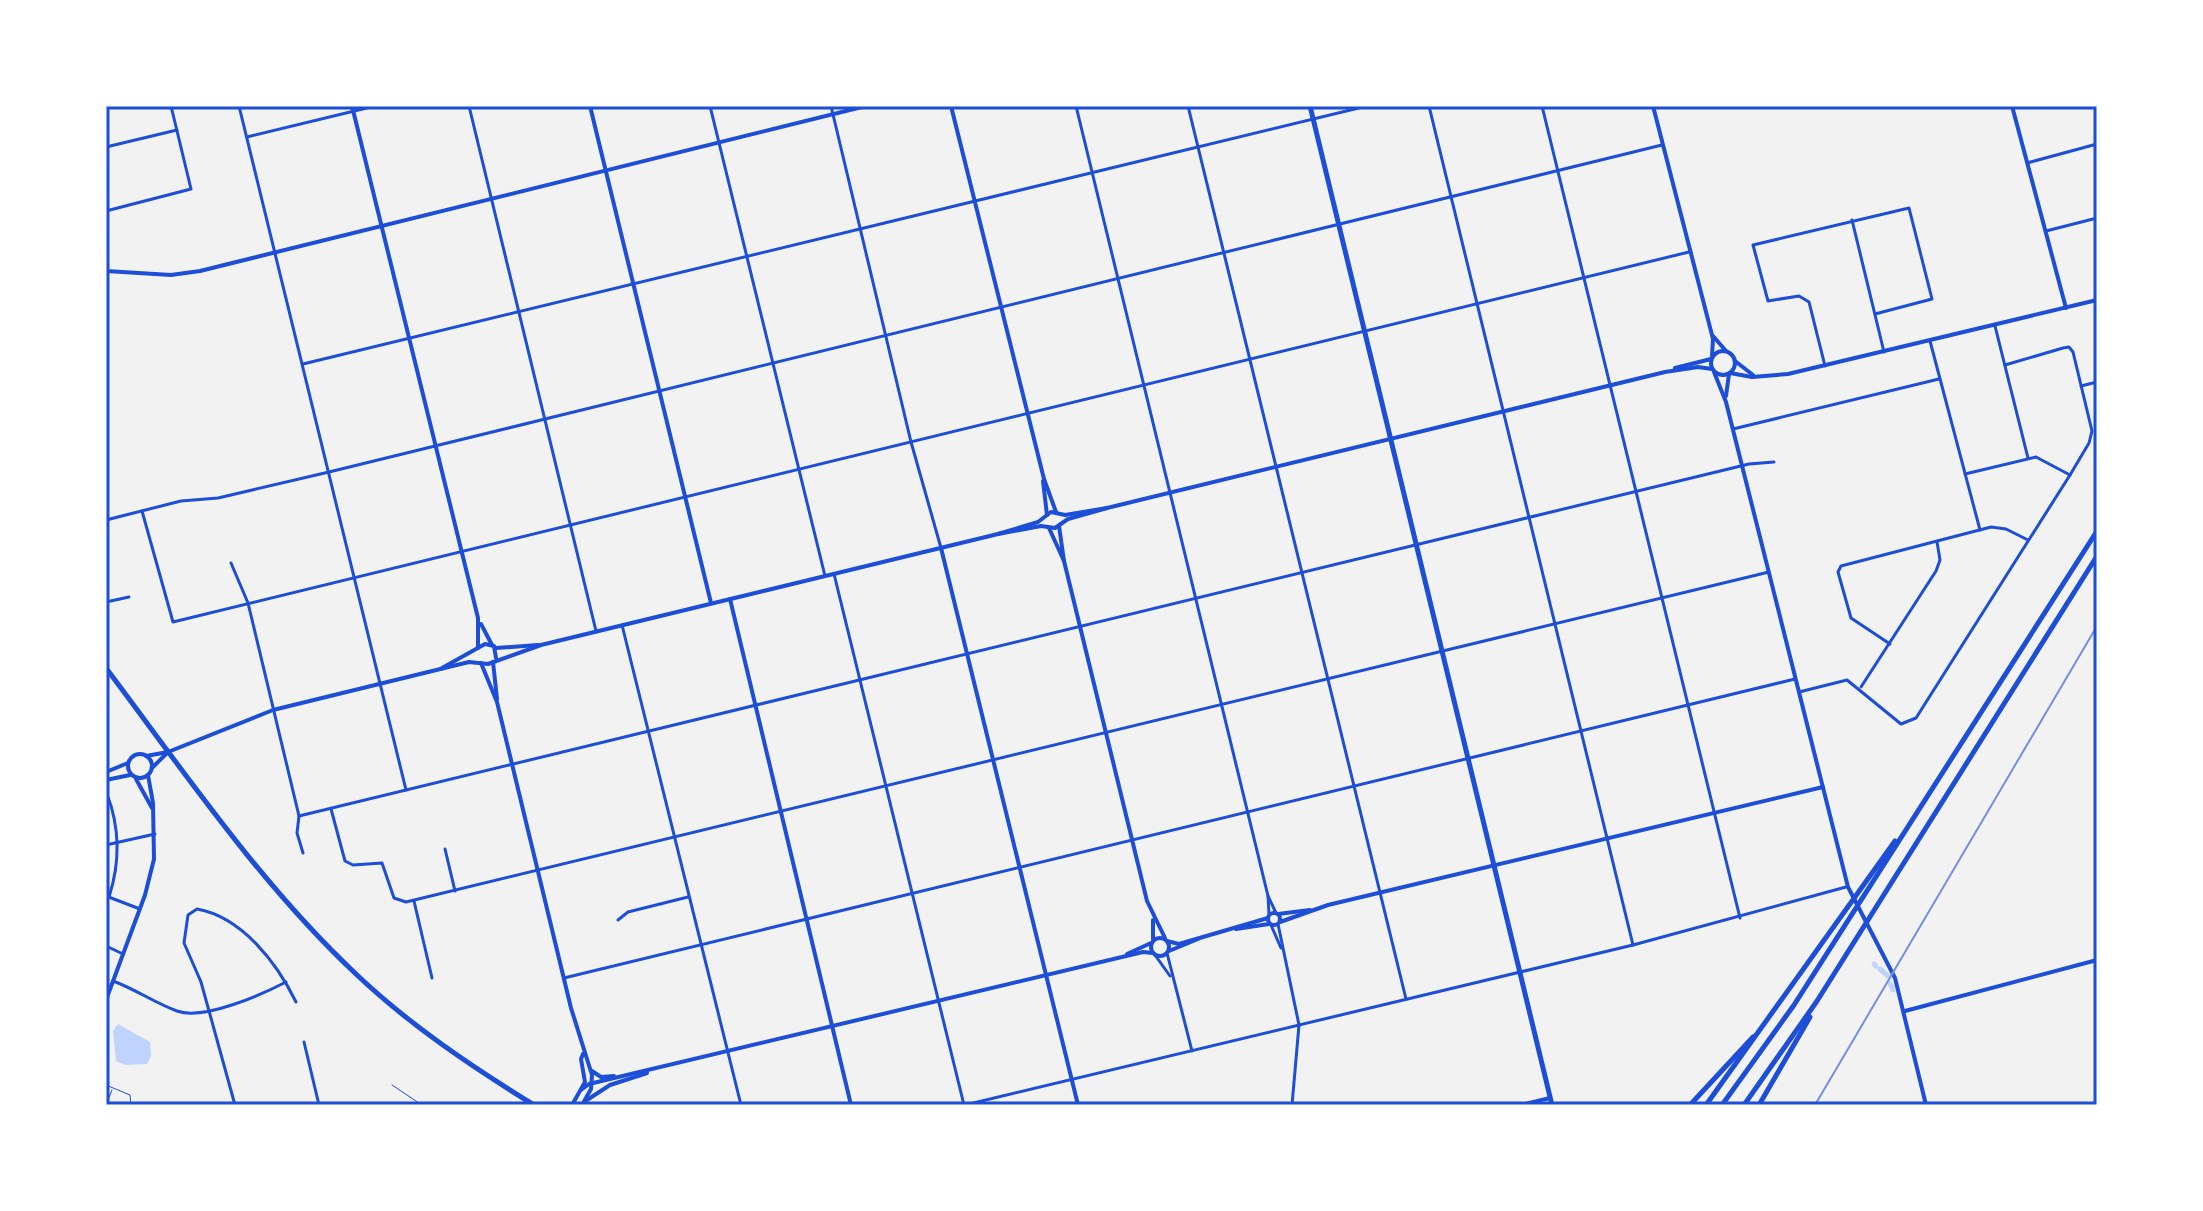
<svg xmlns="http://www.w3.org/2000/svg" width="2203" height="1211" font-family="Figtree,sans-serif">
  <rect width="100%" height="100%" fill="#f2f2f2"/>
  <!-- water -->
  <polygon fill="#bfd3fe" points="118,1024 150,1042 151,1056 147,1064 126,1065 116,1061 113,1031"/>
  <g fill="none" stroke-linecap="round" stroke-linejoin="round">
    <!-- canal -->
    <g stroke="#bfd3fe" stroke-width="5">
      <polyline points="1874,964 1876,966"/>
      <polyline points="1880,969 1888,976"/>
      <polyline points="1890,983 1893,990"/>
    </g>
    <!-- service -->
    <g stroke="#1d4ed8" stroke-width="1">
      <polyline points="106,1085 130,1095 131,1105"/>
      <polyline points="392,1085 422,1105"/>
      <polyline points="106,1105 112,1090"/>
    </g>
    <!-- minor -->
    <g stroke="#1d4ed8" stroke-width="3">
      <polyline points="239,106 406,790"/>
      <polyline points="469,106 596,631"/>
      <polyline points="710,106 825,576"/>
      <polyline points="831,106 911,442 941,548"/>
      <polyline points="1076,106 1268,896 1276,913"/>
      <polyline points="1188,106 1406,999"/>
      <polyline points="1429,106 1633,945"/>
      <polyline points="1542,106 1740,918"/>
      <polyline points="247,137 375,106"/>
      <polyline points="106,147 177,130"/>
      <polyline points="2027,163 2097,144"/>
      <polyline points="106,211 191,189 171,106"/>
      <polyline points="1852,220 1884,352"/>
      <polyline points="2046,231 2097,218"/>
      <polyline points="1995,326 2028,458"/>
      <polyline points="1930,341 1980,530"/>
      <polyline points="303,364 1367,106"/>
      <polyline points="1825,366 1809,302 1799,296 1768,301 1753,245 1909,208 1932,299 1875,314"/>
      <polyline points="2081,386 2097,382"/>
      <polyline points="1733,429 1939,379"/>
      <polyline points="1965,474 2036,457 2070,475"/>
      <polyline points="142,511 173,622 1689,252"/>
      <polyline points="106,520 181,501 218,498 329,472 1662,145"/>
      <polyline points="231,563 248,603 299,816 297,833 303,853"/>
      <polyline points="834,574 964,1105"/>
      <polyline points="106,602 129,597"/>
      <polyline points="622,625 741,1105"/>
      <polyline points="1890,644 1851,618 1838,572 1841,566 1991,527 2006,529 2028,540"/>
      <polyline points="1861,687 1936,571 1940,560 1937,542"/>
      <polyline points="1799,692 1847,680 1901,724 1916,718 2070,475 2089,443 2092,431 2073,352 2069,347 2063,348 2005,365"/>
      <path d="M 107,794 C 120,828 120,863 109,897"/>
      <polyline points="331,809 345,861 353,865 382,863 394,898 406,902 1769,572"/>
      <polyline points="299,816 1749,464 1774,462"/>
      <polyline points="106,845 155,834"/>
      <polyline points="445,849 455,891"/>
      <polyline points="106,896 140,909"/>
      <polyline points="1268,896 1269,915"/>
      <polyline points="414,901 432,978"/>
      <polyline points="618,920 628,912 688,897"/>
      <polyline points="1278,924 1299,1025 1292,1105"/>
      <polyline points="1271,925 1281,948"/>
      <polyline points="106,946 123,954"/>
      <polyline points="1167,953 1192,1051"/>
      <polyline points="1155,955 1170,976"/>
      <polyline points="564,978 1795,679"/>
      <path d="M 113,981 C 135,989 155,1003 177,1011 C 203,1021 263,994 286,982"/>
      <polyline points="304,1042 319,1105"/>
      <path d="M 235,1105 L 201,982 L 184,943 L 188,915 L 197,909 C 242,917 277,963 296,1002"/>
      <polyline points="965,1105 1633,945 1846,887"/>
    </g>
    <!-- tertiary -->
    <g stroke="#1d4ed8" stroke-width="4">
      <polyline points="352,106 478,618 478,648"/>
      <polyline points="590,106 711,603"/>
      <polyline points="951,106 1044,479 1056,512"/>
      <polyline points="1653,106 1713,339 1712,356"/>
      <polyline points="2012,106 2066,308"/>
      <polyline points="1713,336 1726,351"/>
      <polyline points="1714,372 1726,402 1848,887 1895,978 1926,1105"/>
      <polyline points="1726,396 1729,374"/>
      <polyline points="1043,481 1047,515"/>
      <polyline points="1059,526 1064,561 1147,901 1165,938"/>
      <polyline points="1049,528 1064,561"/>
      <polyline points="941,548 1078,1105"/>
      <polyline points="730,599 851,1105"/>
      <polyline points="481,624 492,645"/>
      <polyline points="493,662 497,699"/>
      <polyline points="481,663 497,702 571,1008 592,1075 591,1089 582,1105"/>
      <circle cx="1274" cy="919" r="6"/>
      <polyline points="1278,914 1310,910"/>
      <polyline points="1280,922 1328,905 1823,787"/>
      <polyline points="1236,929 1269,924"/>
      <circle cx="1160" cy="947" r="9"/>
      <polyline points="1153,939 1153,920"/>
      <polyline points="1167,941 1179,944 1268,918"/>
      <polyline points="1169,951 1198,939"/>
      <polyline points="1127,954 1151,943"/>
      <polyline points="1905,1011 2097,960"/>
      <polyline points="592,1071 601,1077 614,1076"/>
      <polyline points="581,1090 589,1084 1143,952 1153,953"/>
      <polyline points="587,1100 610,1085 647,1073"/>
      <polyline points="572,1105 585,1082 581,1059 583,1054"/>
    </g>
    <!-- secondary -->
    <g stroke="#1d4ed8" stroke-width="4">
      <polyline points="106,271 171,275 200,271 866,106"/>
      <circle cx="1723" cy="363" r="12"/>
      <polyline points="1735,361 1753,375"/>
      <polyline points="1675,368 1711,359"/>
      <polyline points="1730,373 1752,377 1788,374 2097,300"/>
      <polyline points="998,534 1041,526 1055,528 1068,519 1107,508 1665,372 1698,367 1712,369"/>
      <polyline points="496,648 538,645"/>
      <polyline points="442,668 485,644 494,646 496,658"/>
      <circle cx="140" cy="766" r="12"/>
      <polyline points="146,756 168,752 273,710 469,662 488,664 541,645 998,534 1038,522 1051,512 1065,515 1107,508"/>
      <polyline points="152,768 166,754"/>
      <polyline points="106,772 128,763"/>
      <polyline points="136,779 152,808"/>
      <polyline points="106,780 130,775"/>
      <polyline points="106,1000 145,895 154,859 153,803 148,775"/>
      <polyline points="1521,1105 1550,1098"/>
    </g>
    <!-- primary -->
    <polyline stroke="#1d4ed8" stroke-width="5" points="1310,106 1552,1105"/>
    <!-- trunk -->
    <path stroke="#1d4ed8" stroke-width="5" d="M 106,668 C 185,773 261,885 357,975 C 411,1026 471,1066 534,1105"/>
    <!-- motorway -->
    <g stroke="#1d4ed8" stroke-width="5">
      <polyline points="1690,1105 1753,1037"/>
      <polyline points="1706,1105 1895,841"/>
      <polyline points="1722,1105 1794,1005 2097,531"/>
      <polyline points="1744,1105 1817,1001 2097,556"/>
      <polyline points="1759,1105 1810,1017"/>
    </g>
    <!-- rail -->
    <polyline stroke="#7290e2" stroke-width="2" points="1815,1105 2097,626"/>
  </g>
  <!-- border -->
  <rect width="2203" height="1211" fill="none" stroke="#ffffff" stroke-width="216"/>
  <rect x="108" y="108" width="1987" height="995" fill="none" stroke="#1d4ed8" stroke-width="3"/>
</svg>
